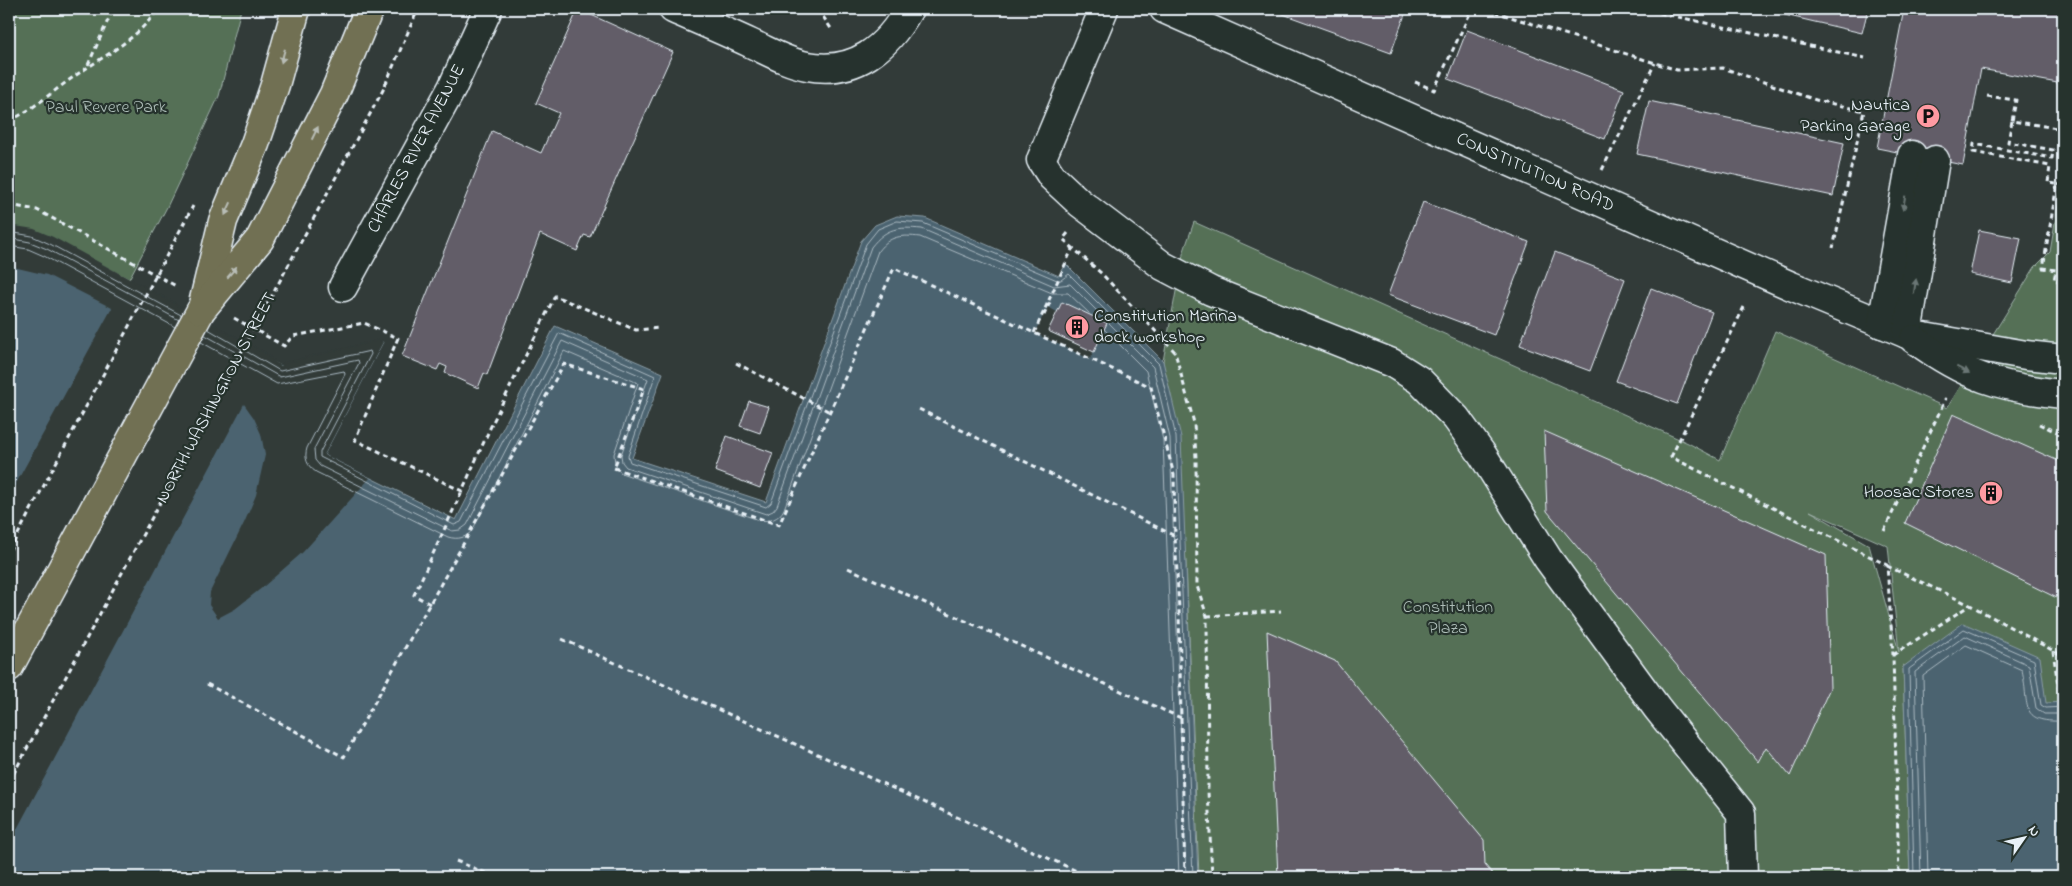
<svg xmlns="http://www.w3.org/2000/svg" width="2072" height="886" font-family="'Indie Flower',sans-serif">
  <rect width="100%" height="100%" fill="#323b39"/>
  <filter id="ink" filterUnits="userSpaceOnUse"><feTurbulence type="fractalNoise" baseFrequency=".02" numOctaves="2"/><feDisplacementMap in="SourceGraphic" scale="10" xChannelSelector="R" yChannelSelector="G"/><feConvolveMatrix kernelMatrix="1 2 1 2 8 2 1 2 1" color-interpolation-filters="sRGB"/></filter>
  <g filter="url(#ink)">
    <!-- green -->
    <g fill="#547057" stroke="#9eb0a8" fill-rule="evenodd">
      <polygon points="9,9 241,9 219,96 167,207 129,279 52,239 9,227"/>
      <path d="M 2060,193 L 2063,193 L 2063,749 L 1903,665 L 1910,877 L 1199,877 L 1186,562 L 1163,361 L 1183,254 L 1194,222 L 1688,443 L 1720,460 L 1775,331 L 1947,408 L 2035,267 L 2050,252 ZM 1810,511 L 1888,546 L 1899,652 L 1869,545 Z"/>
    </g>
    <!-- water -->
    <g fill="#4c6470" stroke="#8a9ca6">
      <polygon points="897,216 925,218 1059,276 1066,264 1163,361 1181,437 1198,877 9,877 9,227 281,366 383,342 324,455 456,520 555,326 663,373 632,458 766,502 861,241 875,225"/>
      <polygon points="1963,623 2040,657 2046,703 2063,702 2063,877 1910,877 1903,667"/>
    </g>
    <!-- pier -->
    <g fill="#323b39">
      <polygon points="9,225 34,229 53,237 270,356 269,358 281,366 284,363 380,340 383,342 324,455 370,478 303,552 263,587 235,609 218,618 209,605 210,592 245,521 256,495 265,455 261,434 254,418 244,404 9,844 9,496 112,308 47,275 9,266"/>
      <polygon points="1062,302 1107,323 1090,359 1034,333 1048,307 1057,312"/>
    </g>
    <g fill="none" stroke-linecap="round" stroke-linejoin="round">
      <!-- shore -->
      <g stroke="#aab9c2" stroke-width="1">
        <polyline points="9,232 32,236 50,244 181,315"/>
        <polyline points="9,238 30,242 47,249 179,320"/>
        <polyline points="9,246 28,249 44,256 175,327"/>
        <polyline points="208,329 280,371 370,351 371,354 320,452 320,457 454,525 461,522 559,333 655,376 628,456 630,462 766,507 771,503 866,244 878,229 897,221 923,223 1057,280 1061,280 1069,274 1159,364 1176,437 1193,877"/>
        <polyline points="1105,330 1146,371 1163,440 1179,877"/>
        <path d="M 205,335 L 280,377 L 358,360 L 359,363 L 314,449 L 315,460 L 320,466 L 452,531 L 460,530 L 467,525 L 562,341 L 648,379 L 621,455 L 622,462 L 626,467 L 766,514 L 773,511 L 777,506 L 871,247 C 887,227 898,227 922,229 L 1054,286 L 1070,284 L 1153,367 L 1170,438 L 1186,877"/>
        <path d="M 201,342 L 277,384 L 344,371 L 345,374 L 307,448 C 304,458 307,466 316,472 L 448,537 C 458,540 467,538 473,529 L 564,351 L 638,383 L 614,454 L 615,465 L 621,473 L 759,520 C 770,522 779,519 784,509 L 878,251 C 890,235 902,235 920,237 L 1052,293 L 1068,293 L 1089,313"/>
        <polyline points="1914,877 1909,669 1964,629 2034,660 2041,705 2046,708 2063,707"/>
        <polyline points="1921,877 1915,672 1965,636 2029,665 2036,708 2044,714 2063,714"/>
        <path d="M 1928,877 L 1923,676 L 1966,645 L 2022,670 C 2030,704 2017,723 2063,721"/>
      </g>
    </g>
    <!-- building -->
    <g fill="#625d67" stroke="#e8f1f8">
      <polygon points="578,9 673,52 590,237 584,235 577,251 540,234 487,375 484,373 478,388 445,373 447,367 440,364 437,370 402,356 492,131 541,153 559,113 536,103"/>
      <polygon points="1269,9 1407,9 1391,53"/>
      <polygon points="1759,9 1868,9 1862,33"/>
      <polygon points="1904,9 2063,9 2063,84 1981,69 1963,165 1877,148"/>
      <polygon points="1467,30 1624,90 1605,139 1448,79"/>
      <polygon points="1649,101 1844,143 1833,196 1637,154"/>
      <polygon points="1423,202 1529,242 1494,335 1388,295"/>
      <polygon points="1979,230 2021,238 2012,283 1970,274"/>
      <polygon points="1555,252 1625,279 1590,371 1520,345"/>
      <polygon points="1651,288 1712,312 1677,404 1616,381"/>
      <polygon points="1062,302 1107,323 1094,352 1048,331"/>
      <polygon points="749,401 769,407 760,433 740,426"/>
      <polygon points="1953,414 2063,463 2063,601 1905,523"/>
      <polygon points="1544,431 1826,555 1830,688 1790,776 1766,747 1758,762 1547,511"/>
      <polygon points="727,436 773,453 760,488 715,471"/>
      <polygon points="1267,631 1335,661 1484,840 1485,865 1495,877 1278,877"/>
    </g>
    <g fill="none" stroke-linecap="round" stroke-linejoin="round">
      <!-- minor casing -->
      <g stroke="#e8f1f8" stroke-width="31">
        <g id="minor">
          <path d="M 673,9 C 698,20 724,31 750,43 C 768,51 786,62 807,66 C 855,75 887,48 909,9"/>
          <polyline points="1104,9 1041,160 1052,177 1080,203 1163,266 1211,291 1392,363 1419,380 1456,418 1482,454 1548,559 1657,708 1741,813 1743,877"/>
          <polyline points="1164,9 1789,285 1907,334 2026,355 2063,359"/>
          <polyline points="343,287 452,88 488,9"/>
          <polyline points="1882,324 1912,155"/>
          <polyline points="1907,334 1935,160"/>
          <path d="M 1914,339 C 1966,377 2001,388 2063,394"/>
        </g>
      </g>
      <!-- major casing -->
      <g stroke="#e8f1f8" stroke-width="31">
        <polyline id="major" points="9,667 201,310"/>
      </g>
      <!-- path -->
      <g stroke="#e8f1f8" stroke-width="3" stroke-dasharray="5 4" stroke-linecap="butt">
        <polyline points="818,9 832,30"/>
        <polyline points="1486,9 1677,70 1723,68 1816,100 1864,111 1833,248"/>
        <polyline points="1642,9 1865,58"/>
        <polyline points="88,65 113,9"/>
        <polyline points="1415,82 1434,90 1472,9"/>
        <polyline points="1987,96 2016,100 2012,121 2063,129"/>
        <path d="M 9,121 C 31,111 52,92 72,78 C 103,56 136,41 158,9"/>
        <polyline points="2012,121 2008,142 2053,150 2052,158 1974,144 1973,152 2050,166 2048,183 2057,184"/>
        <polyline points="1602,170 1655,63"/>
        <polyline points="2063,185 2057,184 2043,268 2056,270 2054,280 2063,282"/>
        <polyline points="9,205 37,210 50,217 176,286"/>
        <polyline points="1068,233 1063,239 1102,274 1175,352 1194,423 1196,458 1197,586 1207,616 1208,791 1212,877"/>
        <polyline points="1744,307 1671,457 1887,565 1893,655 1899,877"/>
        <polyline points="1044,315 1051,300"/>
        <polyline points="234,318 284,346 293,336 364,323 398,338 355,440 462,491 491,426 555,296 636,330 659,328"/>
        <polyline points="1034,333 1073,247"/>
        <polyline points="736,363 830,412"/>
        <polyline points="2039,424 2063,435"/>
        <polyline points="1884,531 1946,398"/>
        <polyline points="1887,566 1970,605 2063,656"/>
        <polyline points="848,568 1181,718 1179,609 1175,536 919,409"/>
        <polyline points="430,604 414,595 462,491"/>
        <polyline points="1207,616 1281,611"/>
        <polyline points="562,639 1090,877"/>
        <polyline points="2053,651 2059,692 2063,692"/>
        <polyline points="1893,655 1970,605"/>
        <polyline points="207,684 344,757 564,364 644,389 614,468 779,525 894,268 1151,387 1174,475 1175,536"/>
        <polyline points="1181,718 1185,877"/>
        <polyline points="456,861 496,877"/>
      </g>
      <!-- minor -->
      <use href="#minor" stroke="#26332d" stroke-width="28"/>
      <!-- major -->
      <use href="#major" stroke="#716f52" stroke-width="28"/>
      <!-- major-bridge casing -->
      <g stroke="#e8f1f8" stroke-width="31" stroke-linecap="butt">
        <g id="major-bridge">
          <polyline points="203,304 223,221 255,144 275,85 296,9"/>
          <polyline points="201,310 260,239 334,94 369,9"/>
        </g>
      </g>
      <!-- path-bridge -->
      <g stroke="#e8f1f8" stroke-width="3" stroke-dasharray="5 4" stroke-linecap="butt">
        <polyline points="9,551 193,206"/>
        <polyline points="9,782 383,90 418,9"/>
      </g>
      <!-- major-bridge -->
      <use href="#major-bridge" stroke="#716f52" stroke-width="28"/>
    </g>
    <!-- one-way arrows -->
    <defs><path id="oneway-solid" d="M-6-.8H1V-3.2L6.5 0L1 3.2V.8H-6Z" transform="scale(1.25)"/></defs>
    <g fill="#b8bdb6">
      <use href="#oneway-solid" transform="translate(283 56) rotate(105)"/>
      <use href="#oneway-solid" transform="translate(315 133) rotate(-64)"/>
      <use href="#oneway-solid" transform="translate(228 209) rotate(115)"/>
      <use href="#oneway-solid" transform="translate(232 272) rotate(-50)"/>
    </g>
    <g fill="#6a7674">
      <use href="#oneway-solid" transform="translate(1904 203) rotate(100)"/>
      <use href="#oneway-solid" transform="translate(1915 286) rotate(-81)"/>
      <use href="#oneway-solid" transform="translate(1963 370) rotate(27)"/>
    </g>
  </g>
  <!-- icons -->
  <defs>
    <g id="parking-disc" transform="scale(1.25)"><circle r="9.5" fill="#ff9aa2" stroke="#26332d"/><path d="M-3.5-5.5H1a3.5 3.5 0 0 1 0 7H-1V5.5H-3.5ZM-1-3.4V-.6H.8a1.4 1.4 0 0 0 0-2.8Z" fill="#111"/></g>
    <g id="building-disc" transform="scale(1.25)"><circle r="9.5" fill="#ff9aa2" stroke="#26332d"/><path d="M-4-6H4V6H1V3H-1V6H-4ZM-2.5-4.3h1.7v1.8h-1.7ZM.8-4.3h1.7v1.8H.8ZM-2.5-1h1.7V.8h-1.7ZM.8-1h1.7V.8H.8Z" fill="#111"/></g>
  </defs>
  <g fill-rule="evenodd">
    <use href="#parking-disc" x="1928" y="116"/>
    <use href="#building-disc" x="1077" y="327"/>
    <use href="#building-disc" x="1991" y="493"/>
  </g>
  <g text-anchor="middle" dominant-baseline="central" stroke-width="4.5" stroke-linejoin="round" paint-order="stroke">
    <!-- poi labels -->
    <g font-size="18" fill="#e8f1f8" stroke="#26332d" text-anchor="end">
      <text x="1910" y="106">Nautica<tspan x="1910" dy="21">Parking Garage</tspan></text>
      <text x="1094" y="317" text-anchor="start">Constitution Marina<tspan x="1094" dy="21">dock workshop</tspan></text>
      <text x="1974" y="493">Hoosac Stores</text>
    </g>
    <!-- park labels -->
    <g font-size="18" fill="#adbdb8" stroke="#26332d">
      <text x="106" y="108">Paul Revere Park</text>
      <text x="1448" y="608">Constitution<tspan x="1448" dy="21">Plaza</tspan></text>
    </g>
    <!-- street labels -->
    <g font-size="18" fill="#e8f1f8" stroke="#26332d">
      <text transform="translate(417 149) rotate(-62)">CHARLES RIVER AVENUE</text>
      <text transform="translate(1535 173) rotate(24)">CONSTITUTION ROAD</text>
      <text transform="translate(217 398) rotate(-62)">NORTH WASHINGTON STREET</text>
    </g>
  </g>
  <!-- margin -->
  <rect width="2072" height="886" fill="none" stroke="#26332d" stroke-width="30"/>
  <rect x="15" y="15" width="2042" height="856" fill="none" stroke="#e8f1f8" stroke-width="2" filter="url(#ink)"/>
  <!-- north arrow -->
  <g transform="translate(2024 838) rotate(56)" stroke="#26332d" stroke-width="4" paint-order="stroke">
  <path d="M0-4L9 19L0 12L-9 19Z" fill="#e8f1f8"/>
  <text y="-8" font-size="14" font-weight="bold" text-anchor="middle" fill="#e8f1f8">N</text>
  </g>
</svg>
